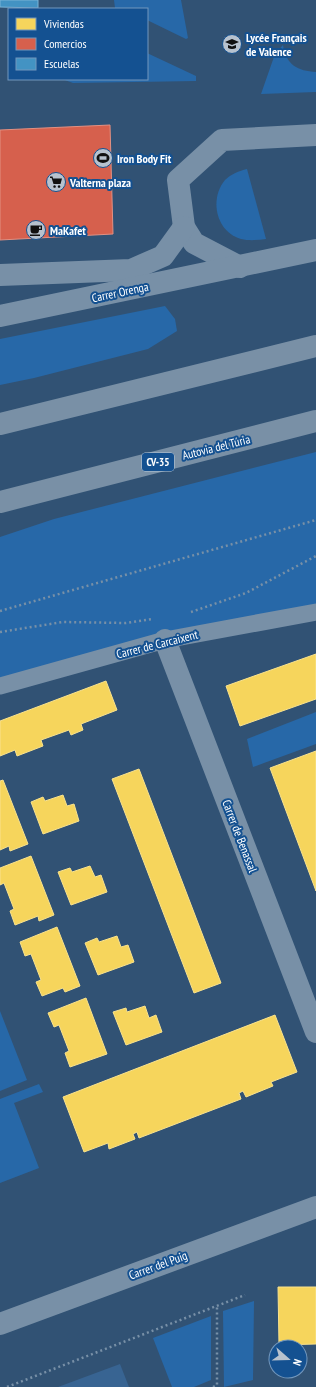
<svg xmlns="http://www.w3.org/2000/svg" width="316" height="1387" font-family="'PT Sans Narrow',sans-serif">
  <rect width="100%" height="100%" fill="#315274"/>
  <!-- green -->
  <g fill="#2768a8">
    <polygon points="114,0 181,0 188,38 186,39 147,20 147,9 115,8"/>
    <path d="M 283,45 C 286,65 298,71 316,72 L 316,92 L 261,94 L 275,54 Z"/>
    <polygon points="147,53 196,76 196,81 73,83 62,79 147,79"/>
    <path d="M 247,169 L 266,239 C 258,240 250,241 241,239 C 216,232 209,199 225,180 C 231,174 239,171 247,169 Z"/>
    <polygon points="165,306 175,319 177,331 148,349 34,378 0,385 0,339"/>
    <polygon points="316,452 316,614 0,686 0,537 54,519"/>
    <polygon points="316,712 316,744 253,767 247,739"/>
    <polygon points="0,1011 27,1080 0,1091"/>
    <polygon points="39,1084 43,1092 14,1103 39,1168 0,1183 0,1099"/>
    <polygon points="254,1301 253,1380 224,1387 223,1311"/>
    <polygon points="211,1316 211,1380 194,1387 172,1387 153,1338"/>
  </g>
  <!-- water -->
  <polygon fill="#386492" points="120,1364 129,1387 58,1387"/>
  <!-- homes -->
  <g fill="#f6d55c" stroke="#f9e28d">
    <polygon points="316,654 316,699 240,726 226,686"/>
    <polygon points="106,681 117,710 81,724 83,730 71,735 69,730 41,740 43,746 17,756 15,750 0,756 0,721"/>
    <polygon points="316,751 316,891 270,768"/>
    <polygon points="139,769 221,983 194,993 112,779"/>
    <polygon points="3,780 28,844 10,851 9,846 0,850 0,781"/>
    <polygon points="63,795 67,806 74,804 79,821 43,834 31,802 43,797 45,801"/>
    <polygon points="31,856 54,915 39,921 38,916 15,925 10,911 14,909 4,883 0,885 0,868"/>
    <polygon points="90,866 95,877 101,875 107,892 71,905 58,872 70,868 72,872"/>
    <polygon points="57,927 80,986 65,992 63,988 42,996 36,982 41,980 31,954 25,956 20,942"/>
    <polygon points="117,936 121,947 128,945 134,962 98,975 85,943 97,938 99,942"/>
    <polygon points="86,998 107,1054 70,1067 65,1053 69,1051 59,1025 54,1027 48,1013"/>
    <polygon points="145,1006 149,1018 156,1015 162,1032 126,1045 113,1012 126,1008 127,1012"/>
    <polygon points="275,1015 297,1072 271,1082 273,1086 246,1097 243,1091 239,1093 241,1099 139,1138 137,1132 133,1134 135,1139 109,1149 108,1143 84,1152 63,1097"/>
    <polygon points="278,1287 316,1287 316,1344 279,1345"/>
  </g>
  <!-- shops -->
  <polygon fill="#d6604d" stroke="#e29082" points="110,125 113,234 0,240 0,130"/>
  <!-- schools -->
  <polygon fill="#4393c3" stroke="#7bb3d5" points="0,0 38,0 38,8 0,7"/>
  <g fill="none" stroke-linecap="round" stroke-linejoin="round">
    <!-- path -->
    <g stroke="#7890a7" stroke-width="2.5" stroke-dasharray="2 3" stroke-linecap="butt">
      <polyline points="0,611 316,520"/>
      <polyline points="191,612 246,593 316,556"/>
      <polyline points="0,632 63,622 126,623 152,619"/>
      <polyline points="7,1387 245,1295"/>
      <polyline points="213,1387 217,1385 217,1305"/>
    </g>
    <!-- pedestrian -->
    <polyline stroke="#7890a7" stroke-width="17" points="0,686 165,640 316,612"/>
    <!-- minor -->
    <g stroke="#7890a7" stroke-width="22">
      <polyline points="240,267 194,243 184,227 178,180 222,140 316,135"/>
      <polyline points="0,275 131,270 163,256 184,227"/>
      <polyline points="165,640 316,1032"/>
      <polyline points="0,1324 316,1207"/>
    </g>
    <!-- tertiary -->
    <polyline stroke="#7890a7" stroke-width="22" points="0,316 316,250"/>
    <!-- trunk -->
    <g stroke="#7990a6" stroke-width="22">
      <polyline points="0,424 316,346"/>
      <polyline points="0,502 316,421"/>
    </g>
  </g>
  <!-- icons -->
  <defs>
    <g id="school-disc" transform="scale(1)"><circle r="9.5" fill="#b7c2ce" stroke="#145191"/><path d="M0-5L7-2L0 1L-7-2ZM-4 1L0 2.5L4 1V4Q0 6-4 4Z" fill="#111"/></g>
    <g id="stadium-disc" transform="scale(1)"><circle r="9.5" fill="#b7c2ce" stroke="#145191"/><path d="M0-5a6.5 5 0 1 0 0 10a6.5 5 0 1 0 0-10ZM-3.5-1.8h7v3.6h-7Z" fill="#111"/></g>
    <g id="supermarket-disc" transform="scale(1)"><circle r="9.5" fill="#b7c2ce" stroke="#145191"/><path d="M-6-5.5h2.5l.6 2H6L4.5 2H-2.5L-4.4-4H-6ZM-1.5 3.2a1.3 1.3 0 1 0 .1 0ZM3 3.2a1.3 1.3 0 1 0 .1 0Z" fill="#111"/></g>
    <g id="cafe-disc" transform="scale(1)"><circle r="9.5" fill="#b7c2ce" stroke="#145191"/><path d="M-5.5-4.5H6V0H3Q3 3.5 0 3.5H-2.5Q-5.5 3.5-5.5 0ZM3-3.2v2h1.7v-2ZM-6 4.5H4V6H-6Z" fill="#111"/></g>
  </defs>
  <g fill-rule="evenodd">
    <use href="#school-disc" x="232" y="44"/>
    <use href="#stadium-disc" x="103" y="158"/>
    <use href="#supermarket-disc" x="56" y="182"/>
    <use href="#cafe-disc" x="36" y="230"/>
  </g>
  <g text-anchor="middle" dominant-baseline="central" stroke-width="4" stroke-linejoin="round" paint-order="stroke">
    <!-- shield labels -->
    <rect fill="#145191" stroke="#b8cbde" stroke-width="1" x="142" y="453" width="32" height="18" rx="3"/>
    <g font-size="11" font-weight="bold" fill="#fff">
      <text x="158" y="462">CV-35</text>
    </g>
    <!-- poi labels -->
    <g font-size="12" font-weight="bold" fill="#fff" stroke="#145191" text-anchor="start">
      <text x="246" y="37">Lycée Français<tspan x="246" dy="14">de Valence</tspan></text>
      <text x="117" y="158">Iron Body Fit</text>
      <text x="70" y="182">Valterna plaza</text>
      <text x="50" y="230">MaKafet</text>
    </g>
    <!-- street labels -->
    <g font-size="12" fill="#fff" stroke="#145191">
      <text transform="translate(120 292) rotate(-12)">Carrer Orenga</text>
      <text transform="translate(216 447) rotate(-14)">Autovia del Túria</text>
      <text transform="translate(157 644) rotate(-14)">Carrer de Carcaixent</text>
      <text transform="translate(240 836) rotate(69)">Carrer de Benassal</text>
      <text transform="translate(158 1265) rotate(-20)">Carrer del Puig</text>
    </g>
  </g>
  <!-- legend -->
  <rect x="8" y="8" width="140" height="72" fill="#145191" stroke="#7297bd"/>
  <rect x="16" y="18" width="20" height="12" fill="#f6d55c" stroke="#7297bd"/>
  <text x="44" y="28" font-size="12" fill="#ffffff">Viviendas</text>
  <rect x="16" y="38" width="20" height="12" fill="#d6604d" stroke="#7297bd"/>
  <text x="44" y="48" font-size="12" fill="#ffffff">Comercios</text>
  <rect x="16" y="58" width="20" height="12" fill="#4393c3" stroke="#7297bd"/>
  <text x="44" y="68" font-size="12" fill="#ffffff">Escuelas</text>
  <!-- north arrow -->
  <g transform="translate(288 1359) rotate(110)"><circle r="19" fill="#145191" stroke="#7297bd"/>
  <path d="M0-3L7 15L0 10L-7 15Z" fill="#b7c2ce"/>
  <text y="-6" font-size="11" font-weight="bold" text-anchor="middle" fill="#ffffff">N</text>
  </g>
</svg>
